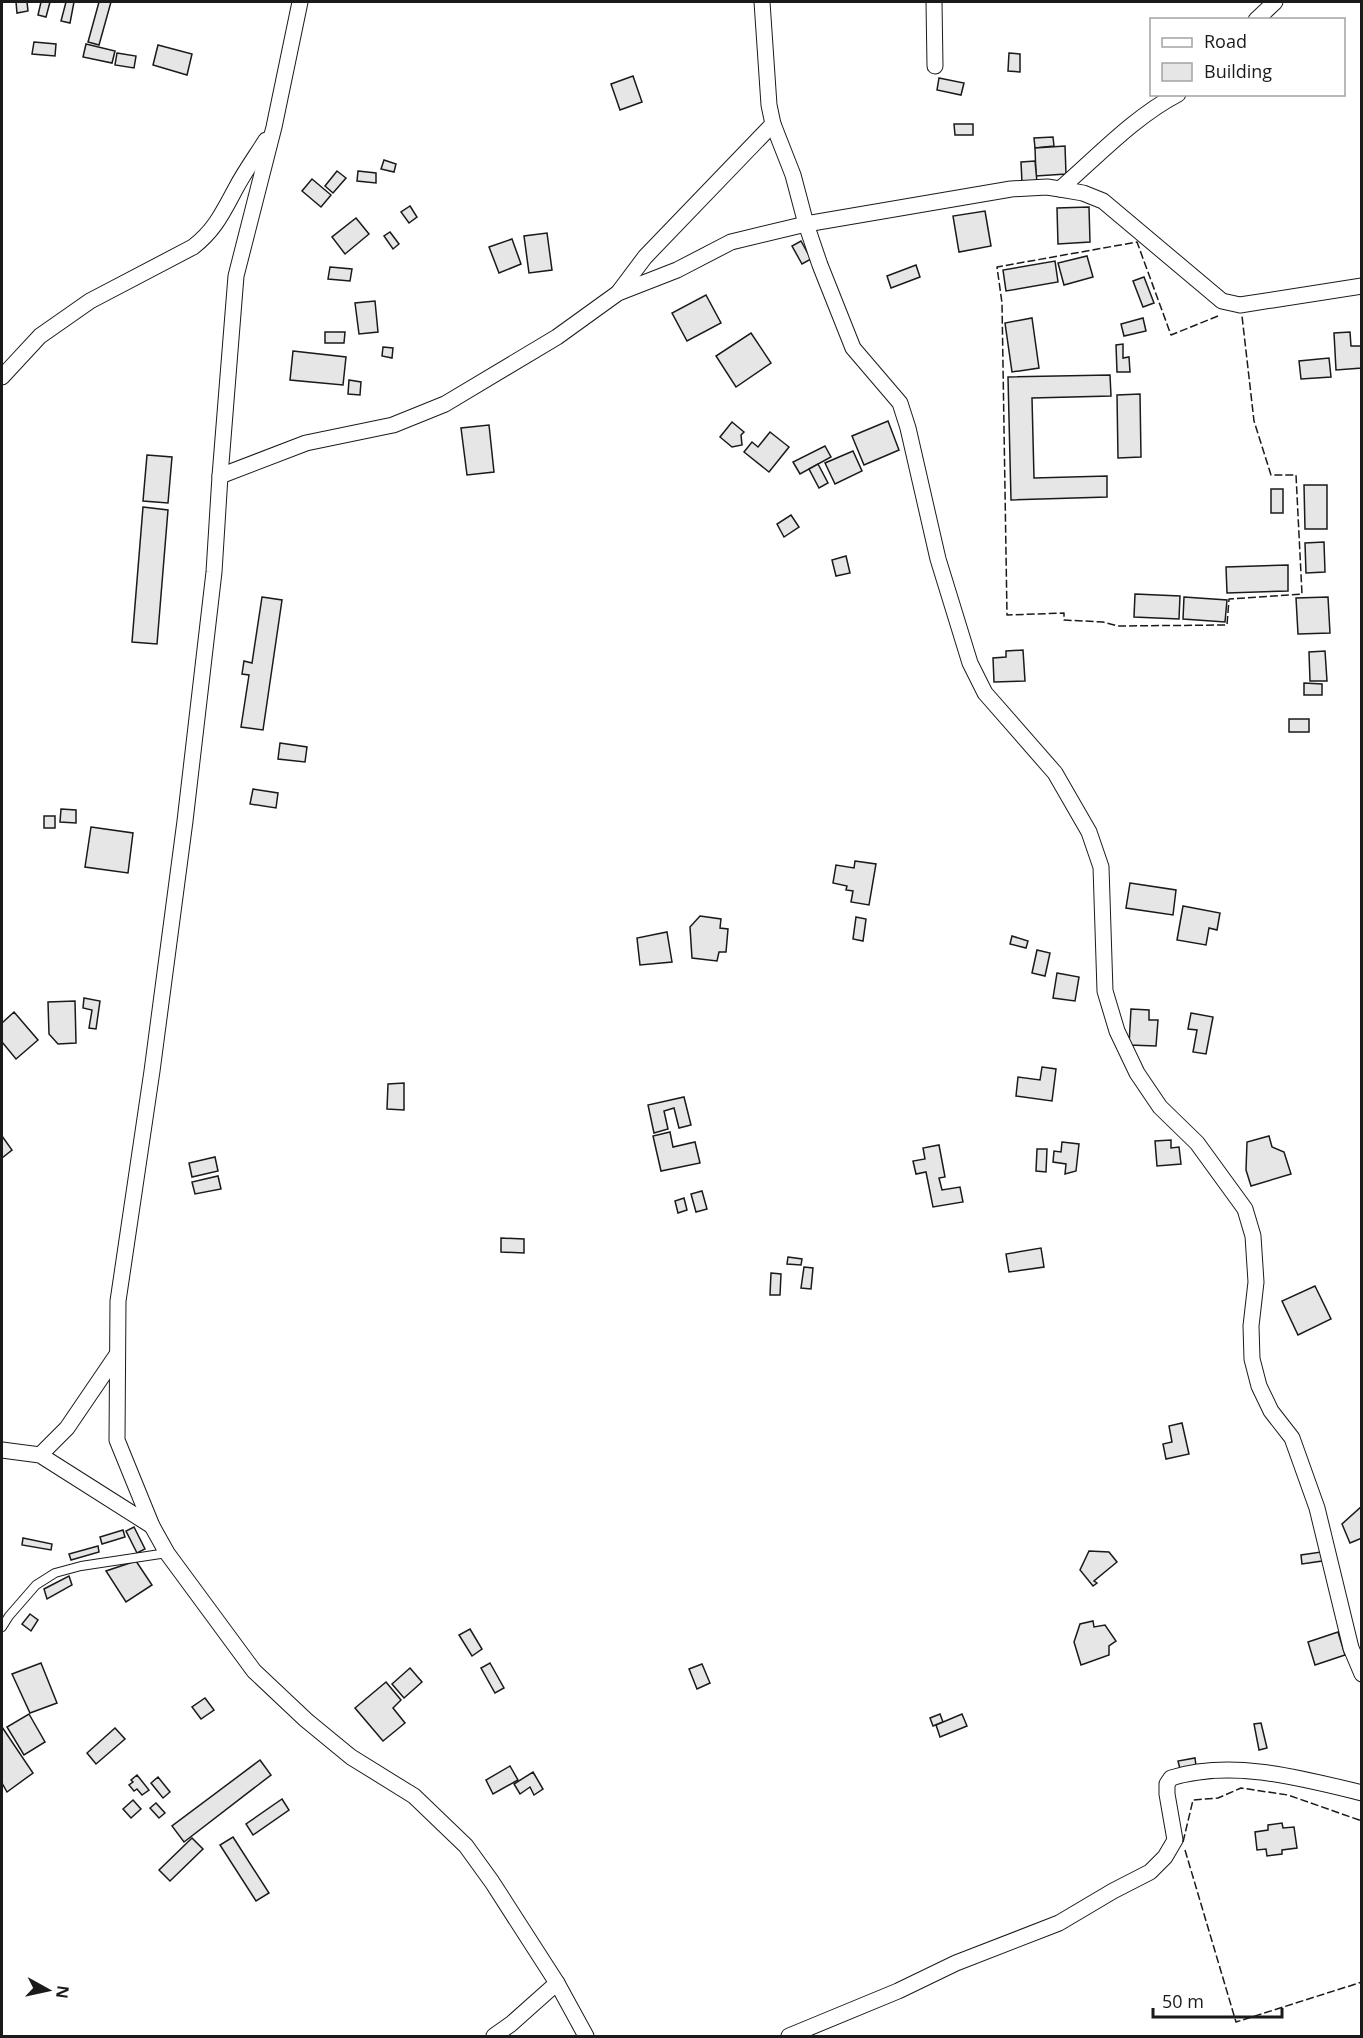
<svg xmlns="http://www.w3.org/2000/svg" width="1363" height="2038" font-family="'Open Sans',sans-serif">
  <rect width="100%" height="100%" fill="#fff"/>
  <!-- building -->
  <g fill="#e6e6e6" stroke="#1a1a1a" stroke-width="1.5">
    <polygon points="16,2 27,2 28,11 17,13"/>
    <polygon points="41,2 50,2 46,17 38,15"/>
    <polygon points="66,2 74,2 70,23 61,21"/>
    <polygon points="99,2 111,2 99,45 88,42"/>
    <polygon points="34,42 56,44 55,56 32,54"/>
    <polygon points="86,44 115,51 112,63 83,57"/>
    <polygon points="158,45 192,54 187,75 153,65"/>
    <polygon points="117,53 136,56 134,68 115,65"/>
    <polygon points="1009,53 1020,54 1020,72 1008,71"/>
    <polygon points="633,76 642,102 620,110 611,84"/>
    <polygon points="939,78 964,83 961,95 937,90"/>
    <polygon points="954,124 973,124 973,135 955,135"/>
    <polygon points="1053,137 1054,146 1035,148 1034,138"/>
    <polygon points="1065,146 1066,174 1036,176 1035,148"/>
    <polygon points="384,160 396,164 394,172 381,169"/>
    <polygon points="1035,161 1037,182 1022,183 1021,162"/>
    <polygon points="337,171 346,178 333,193 325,186"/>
    <polygon points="358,171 376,173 376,183 357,181"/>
    <polygon points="312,179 331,195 321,207 302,191"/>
    <polygon points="410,206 417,217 409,223 401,212"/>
    <polygon points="1089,207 1090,242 1058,244 1057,208"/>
    <polygon points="985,211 991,246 959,252 953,216"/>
    <polygon points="356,218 369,234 345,254 332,237"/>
    <polygon points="390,232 399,244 393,249 384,236"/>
    <polygon points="547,233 552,270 529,273 524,236"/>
    <polygon points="512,239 521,264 499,273 489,247"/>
    <polygon points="801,241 811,259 802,264 792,246"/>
    <polygon points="1087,256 1093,277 1064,285 1058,263"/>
    <polygon points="1055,261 1058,282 1006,291 1003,270"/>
    <polygon points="916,265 920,277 891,288 887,276"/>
    <polygon points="330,267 352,269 350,281 328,279"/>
    <polygon points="1144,277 1154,303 1143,307 1133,281"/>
    <polygon points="706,295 721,323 687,341 672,313"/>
    <polygon points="375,301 378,332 359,334 355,303"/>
    <polygon points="1032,318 1039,368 1012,372 1005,323"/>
    <polygon points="1143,318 1146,331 1124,336 1121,324"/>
    <polygon points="325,332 345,332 344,343 325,343"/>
    <polygon points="1350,332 1351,346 1362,346 1362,368 1336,370 1334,333"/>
    <polygon points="751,333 771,363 736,387 716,356"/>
    <polygon points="1123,344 1123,358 1129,357 1130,372 1117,372 1116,345"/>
    <polygon points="383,347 393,348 392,358 382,356"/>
    <polygon points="293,351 346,357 343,385 290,380"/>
    <polygon points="1329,358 1331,377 1301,379 1299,361"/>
    <polygon points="1110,375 1111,396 1032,398 1034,478 1107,476 1107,497 1011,500 1008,377"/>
    <polygon points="349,380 361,382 360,395 348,394"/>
    <polygon points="1140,394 1141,457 1118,458 1117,395"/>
    <polygon points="888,421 899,450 864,465 852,436"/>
    <polygon points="732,422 744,432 741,435 742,445 732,447 720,437"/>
    <polygon points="489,425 494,472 467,475 461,428"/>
    <polygon points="770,432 789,447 769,472 744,452 752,442 758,447"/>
    <polygon points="825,446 831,457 800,474 793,462"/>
    <polygon points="853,451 862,471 835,484 825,463"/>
    <polygon points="147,455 172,457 168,503 143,501"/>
    <polygon points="818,464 828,483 819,488 809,469"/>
    <polygon points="1304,485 1327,485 1327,529 1305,529"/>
    <rect x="1271" y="489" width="12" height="24"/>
    <polygon points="143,507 168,510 157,644 132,642"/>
    <polygon points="791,515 799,527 784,537 777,524"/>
    <polygon points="1324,542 1325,572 1306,573 1305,543"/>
    <polygon points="846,556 850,573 836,576 832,560"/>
    <polygon points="1288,565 1288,591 1227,593 1226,567"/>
    <polygon points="1135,594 1180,596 1179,619 1134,617"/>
    <polygon points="262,597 282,600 263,730 241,727 249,675 242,674 244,661 252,663"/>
    <polygon points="1184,597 1227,600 1225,622 1183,619"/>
    <polygon points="1328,597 1330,633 1298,634 1296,598"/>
    <polygon points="1023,650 1025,681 994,682 993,658 1006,657 1006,651"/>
    <polygon points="1325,651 1327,681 1310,681 1309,652"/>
    <polygon points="1304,683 1322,684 1322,695 1304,695"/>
    <rect x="1289" y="719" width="20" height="13"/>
    <polygon points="280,743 307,747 305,762 278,759"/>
    <polygon points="253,789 278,793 276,808 250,804"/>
    <polygon points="61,809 76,810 76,823 60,822"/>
    <rect x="44" y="816" width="11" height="12"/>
    <polygon points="91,827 133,833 128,873 85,867"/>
    <polygon points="855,861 876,864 869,905 851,902 853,891 846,890 847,886 833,883 836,865 854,868"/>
    <polygon points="1130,883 1176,890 1173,915 1126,908"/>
    <polygon points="1183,906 1220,913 1217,930 1209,928 1206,945 1177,940"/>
    <polygon points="700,916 721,919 720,928 728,929 726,952 719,952 717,961 692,958 690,927"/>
    <polygon points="856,917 866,919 863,941 853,939"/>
    <polygon points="667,932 672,962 640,965 637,938"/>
    <polygon points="1012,936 1028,941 1026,948 1010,944"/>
    <polygon points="1037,950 1050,953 1045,976 1032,973"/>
    <polygon points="1057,973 1079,977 1075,1001 1053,998"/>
    <polygon points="84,998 100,1001 96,1029 89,1028 92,1010 83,1008"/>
    <polygon points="75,1001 76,1043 58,1044 49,1034 48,1002"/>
    <polygon points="1131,1009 1149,1010 1149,1020 1158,1020 1156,1046 1129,1045"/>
    <polygon points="14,1012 38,1040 16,1059 2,1042 2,1023"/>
    <polygon points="1191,1013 1213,1017 1206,1054 1193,1052 1197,1030 1188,1029"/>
    <polygon points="1042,1067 1056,1069 1052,1101 1016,1096 1018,1077 1040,1080"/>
    <polygon points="404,1083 404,1110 387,1109 388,1084"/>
    <polygon points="684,1097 691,1125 679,1128 674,1108 664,1111 668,1129 654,1133 648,1105"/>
    <polygon points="670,1132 673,1147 695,1142 700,1163 661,1171 653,1136"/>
    <polygon points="2,1136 12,1150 2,1158"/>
    <polygon points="1269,1136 1272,1147 1284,1152 1291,1174 1251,1186 1246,1170 1247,1142"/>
    <polygon points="1171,1140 1171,1148 1179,1147 1181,1164 1157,1166 1155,1141"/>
    <polygon points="1062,1142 1079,1144 1076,1171 1065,1174 1066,1164 1053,1162 1054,1151 1061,1152"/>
    <polygon points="939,1145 945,1177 939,1178 942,1190 960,1187 963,1202 933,1207 926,1172 916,1174 913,1161 925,1159 923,1148"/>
    <polygon points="1037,1149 1047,1149 1046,1172 1036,1171"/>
    <polygon points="215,1157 218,1171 192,1177 189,1163"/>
    <polygon points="218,1176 221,1189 195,1194 192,1182"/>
    <polygon points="702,1191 707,1209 696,1212 691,1194"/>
    <polygon points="684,1198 687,1210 678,1213 675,1201"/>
    <polygon points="501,1238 524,1239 524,1253 501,1252"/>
    <polygon points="1041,1248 1044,1267 1009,1272 1006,1254"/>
    <polygon points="788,1257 802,1259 801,1265 787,1264"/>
    <polygon points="804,1267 813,1268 811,1289 801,1288"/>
    <polygon points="771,1273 781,1274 780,1295 770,1295"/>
    <polygon points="1315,1286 1331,1319 1298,1335 1282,1301"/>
    <polygon points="1182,1423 1189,1454 1166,1459 1163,1444 1172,1442 1169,1426"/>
    <polygon points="1362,1506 1362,1538 1350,1543 1342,1524"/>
    <polygon points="134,1527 145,1549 137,1553 126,1531"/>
    <polygon points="123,1530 125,1537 102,1544 100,1537"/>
    <polygon points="23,1538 52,1544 51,1550 22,1545"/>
    <polygon points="98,1546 99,1552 71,1560 69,1554"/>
    <polygon points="1089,1551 1109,1552 1117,1562 1094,1581 1097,1583 1093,1586 1080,1570"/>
    <polygon points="1321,1552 1322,1561 1302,1564 1301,1555"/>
    <polygon points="136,1561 152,1585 126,1602 106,1571"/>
    <polygon points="69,1576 72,1585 47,1599 44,1589"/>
    <polygon points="30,1614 38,1620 31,1631 22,1624"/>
    <polygon points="1093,1621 1094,1627 1105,1625 1116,1641 1109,1646 1109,1655 1081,1665 1074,1642 1080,1624"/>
    <polygon points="470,1629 482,1649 472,1656 459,1635"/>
    <polygon points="1338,1632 1345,1655 1315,1665 1308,1642"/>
    <polygon points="41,1663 57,1703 30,1713 12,1674"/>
    <polygon points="490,1663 504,1688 495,1693 481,1668"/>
    <polygon points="702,1664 710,1683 697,1689 689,1669"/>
    <polygon points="410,1668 422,1682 404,1698 392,1684"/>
    <polygon points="386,1682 401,1700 393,1708 405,1723 383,1741 355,1708"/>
    <polygon points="205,1698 214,1710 201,1719 192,1707"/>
    <polygon points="29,1714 45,1742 24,1755 7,1727"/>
    <polygon points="940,1714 943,1722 933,1726 930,1718"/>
    <polygon points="962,1714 967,1726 940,1737 936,1725"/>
    <polygon points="1261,1723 1267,1748 1259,1750 1254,1724"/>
    <polygon points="2,1727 33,1773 7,1792 2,1783"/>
    <polygon points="115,1728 125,1739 96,1764 87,1753"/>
    <polygon points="1195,1758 1196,1766 1180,1769 1178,1761"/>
    <polygon points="260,1760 271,1775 184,1842 172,1826"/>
    <polygon points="510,1766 518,1780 493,1794 486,1780"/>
    <polygon points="533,1772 543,1789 534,1795 530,1787 520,1794 514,1784"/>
    <polygon points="137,1775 149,1790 142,1795 137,1789 134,1791 129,1785 133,1782 131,1780"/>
    <polygon points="158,1777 170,1792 163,1798 151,1783"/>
    <polygon points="282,1799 289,1810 253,1835 246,1824"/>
    <polygon points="133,1800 141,1809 131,1818 123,1809"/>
    <polygon points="156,1803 165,1813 159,1818 150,1808"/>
    <polygon points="1282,1823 1283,1828 1294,1827 1297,1848 1282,1850 1282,1854 1267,1856 1266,1849 1257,1850 1255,1832 1268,1830 1268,1825"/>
    <polygon points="233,1837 269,1893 256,1901 220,1845"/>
    <polygon points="192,1838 203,1849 170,1881 159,1870"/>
  </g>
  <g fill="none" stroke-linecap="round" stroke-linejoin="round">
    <!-- lane casing -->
    <g stroke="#1a1a1a" stroke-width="10">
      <polyline id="lane" points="2,1627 9,1616 36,1585 55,1573 81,1566 167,1553"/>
    </g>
    <!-- street casing -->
    <g stroke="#1a1a1a" stroke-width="17">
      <g id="street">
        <polyline points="300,2 274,127 236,276 220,476 214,572 185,821 152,1071 118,1301 117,1440 152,1526 167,1553 254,1671 306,1720 351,1757 414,1796 466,1846 492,1882 557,1983 586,2036"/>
        <polyline points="762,2 769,105 773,124 793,175 806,224 820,265 853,348 900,403 908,428 938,559 970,663 985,693 1055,773 1089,832 1101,867 1105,991 1117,1031 1137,1073 1160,1107 1197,1143 1245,1209 1253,1236 1256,1282 1251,1326 1252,1359 1259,1386 1271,1411 1292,1438 1317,1508 1351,1648 1362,1674"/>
        <polyline points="934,2 935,66"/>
        <polyline points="1256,20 1275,2"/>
        <path d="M 1060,189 C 1098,156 1134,117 1178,94"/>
        <polyline points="618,293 645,257 773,124"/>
        <path d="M 2,377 L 40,336 L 90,301 L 193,247 C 215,230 223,212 236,188 C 245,171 256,156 266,140"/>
        <polyline points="220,476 306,443 393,425 445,404 557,337 618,293 677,270 731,242 806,224 1011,189 1047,187 1060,189 1083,193 1103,201 1222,301 1240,305 1362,286"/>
        <polyline points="2,1450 40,1455 152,1526"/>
        <polyline points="40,1455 67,1428 116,1356"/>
        <polyline points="494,2036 511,2024 557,1983"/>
        <path d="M 789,2036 L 898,1991 L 956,1963 L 1059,1923 L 1113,1891 L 1150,1872 L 1165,1857 L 1175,1840 L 1167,1794 L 1167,1784 L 1171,1778 C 1232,1759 1301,1778 1362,1793"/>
      </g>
    </g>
    <!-- lane -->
    <use href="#lane" stroke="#fff" stroke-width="8"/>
    <!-- street -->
    <use href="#street" stroke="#fff" stroke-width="15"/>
    <!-- fence -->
    <g stroke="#1a1a1a" stroke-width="1.5" stroke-dasharray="8 3" stroke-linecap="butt">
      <polyline points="1218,316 1171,335 1137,242 997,267 1002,303 1007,615 1064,613 1064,620 1103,622 1118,626 1227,625 1229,599 1302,594 1296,475 1271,475 1254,421 1242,316"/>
      <polyline points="1183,1842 1193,1800 1218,1798 1241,1788 1288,1795 1362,1821"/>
      <polyline points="1185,1850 1236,2022 1362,1982"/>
    </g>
  </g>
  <!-- border -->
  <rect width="1363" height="2038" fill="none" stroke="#1a1a1a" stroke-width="6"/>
  <!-- legend -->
  <rect x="1150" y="18" width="195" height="78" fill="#ffffff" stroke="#a3a3a3" stroke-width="1.5"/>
  <rect x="1162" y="38" width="30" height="9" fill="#ffffff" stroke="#a3a3a3" stroke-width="1.5"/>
  <text x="1204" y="48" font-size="18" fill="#1a1a1a">Road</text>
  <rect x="1162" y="63" width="30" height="18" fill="#e6e6e6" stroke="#a3a3a3" stroke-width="1.5"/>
  <text x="1204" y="78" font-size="18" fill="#1a1a1a">Building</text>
  <!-- north arrow -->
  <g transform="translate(48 1990) rotate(98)" stroke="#ffffff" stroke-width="4.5" paint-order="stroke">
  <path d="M0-4.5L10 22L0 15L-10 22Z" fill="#1a1a1a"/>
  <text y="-9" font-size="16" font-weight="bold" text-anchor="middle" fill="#1a1a1a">N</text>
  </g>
  <!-- scale -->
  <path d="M1153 2008v9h129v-9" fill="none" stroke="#1a1a1a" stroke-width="3"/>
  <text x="1162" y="2008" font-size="18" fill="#1a1a1a" stroke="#ffffff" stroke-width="4.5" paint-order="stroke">50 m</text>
</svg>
